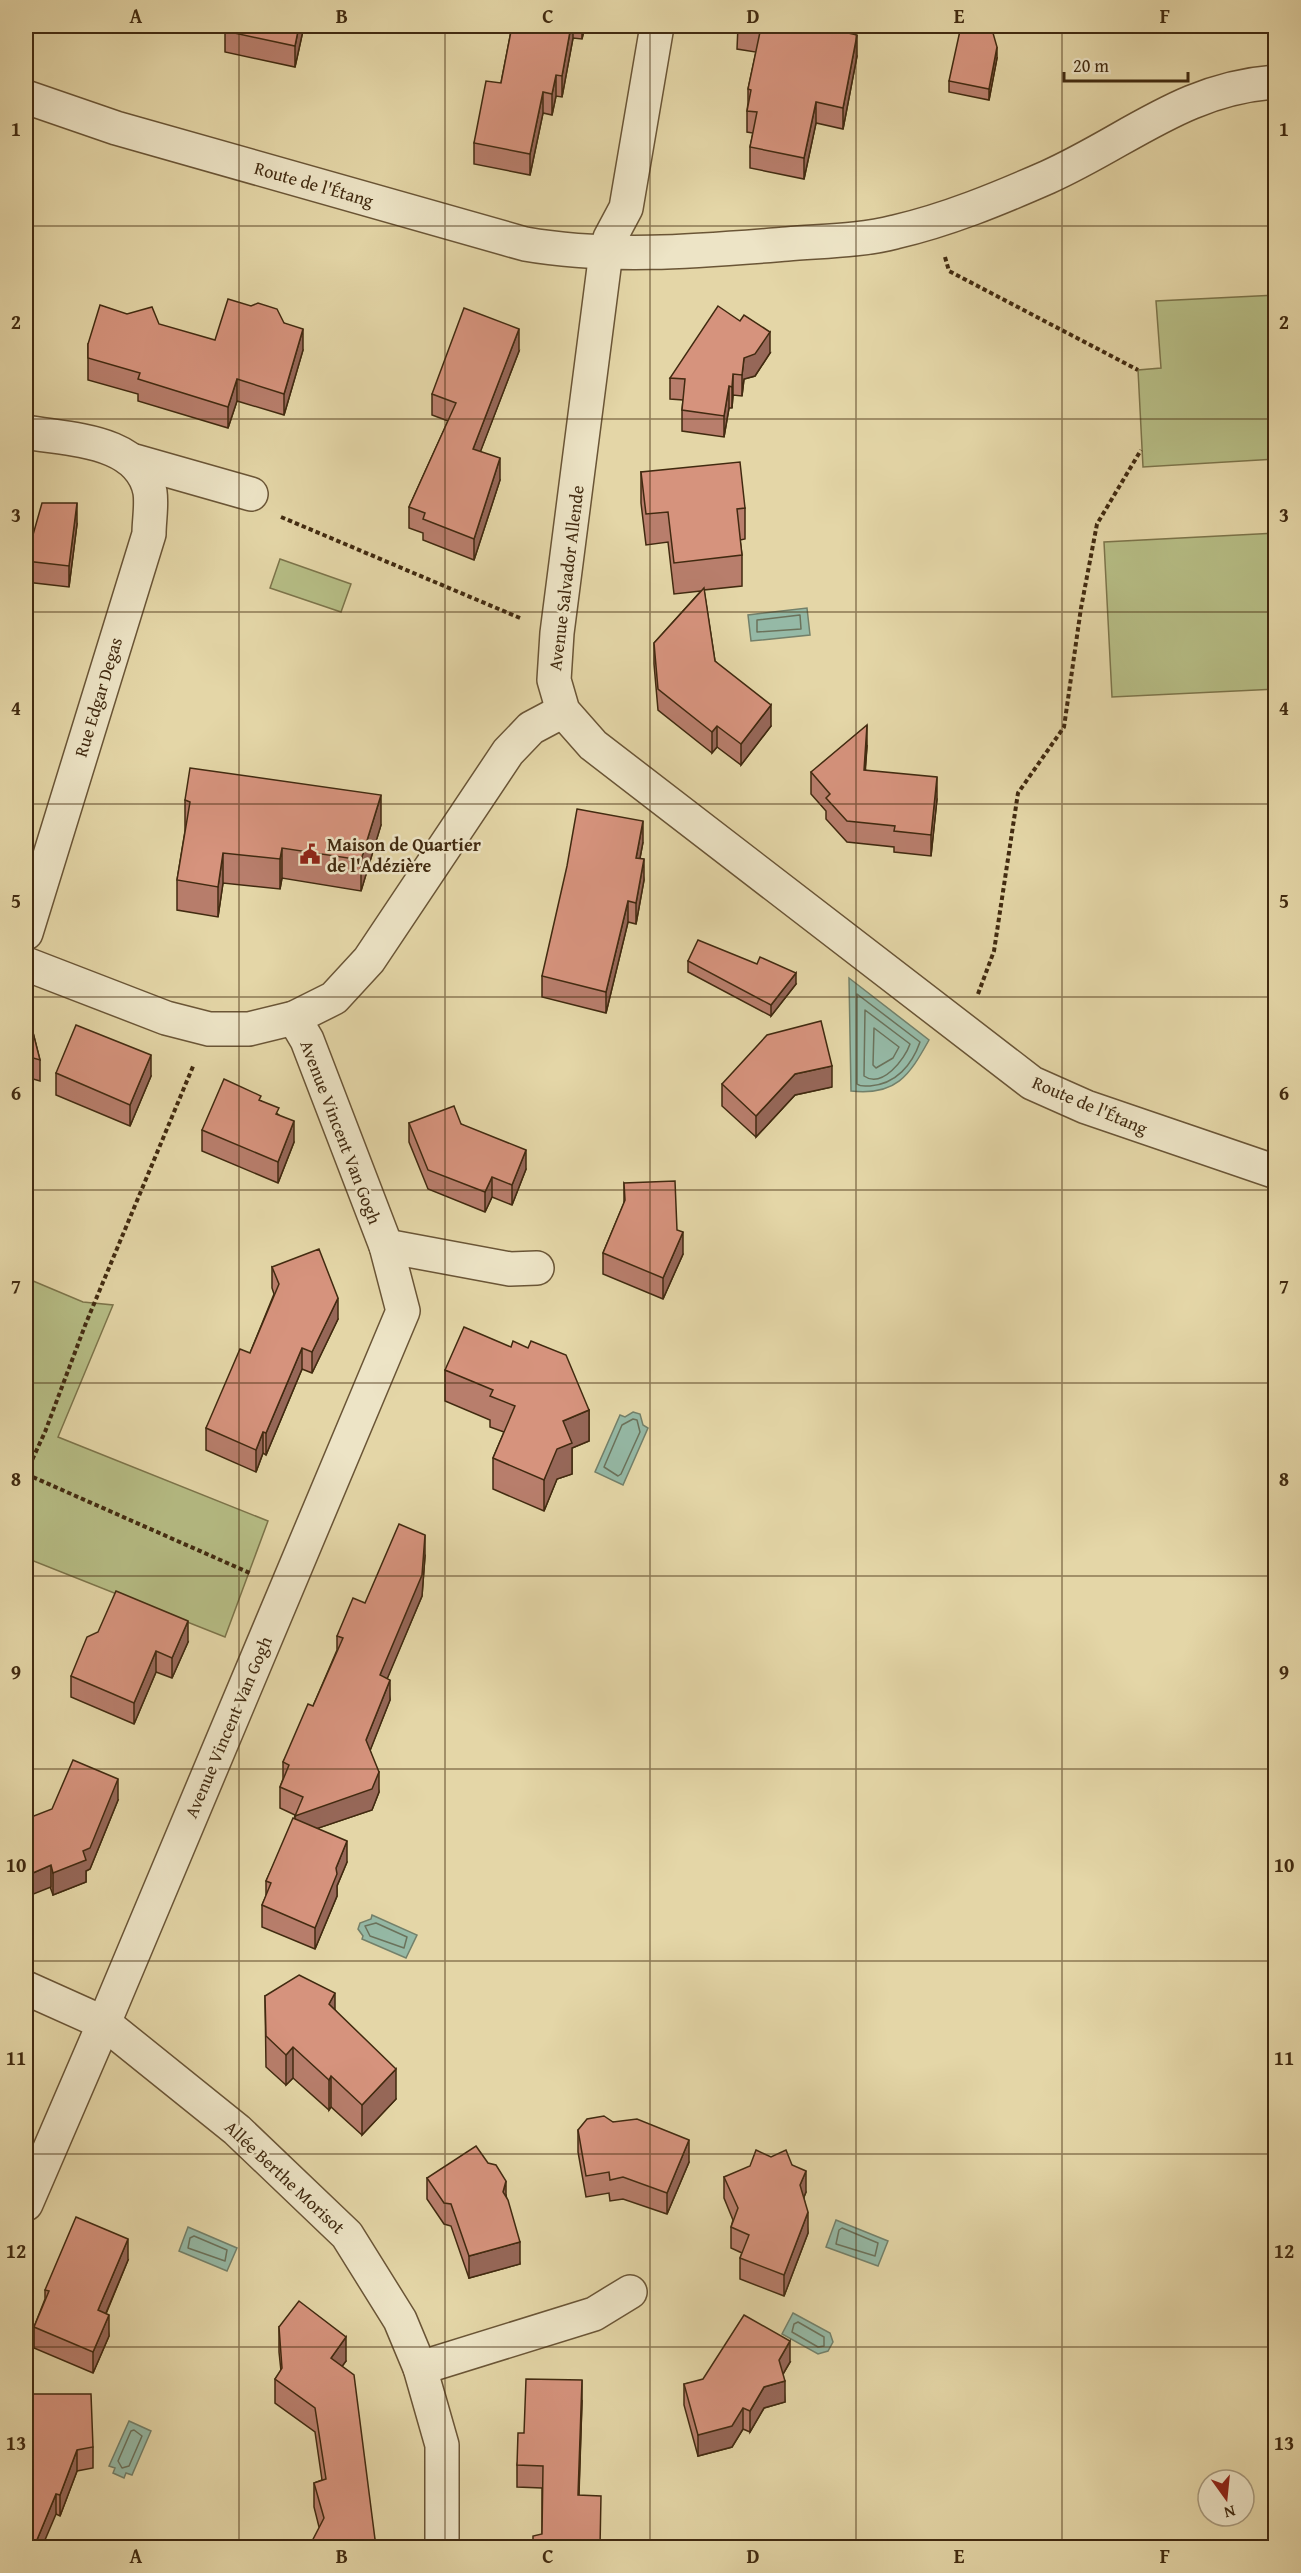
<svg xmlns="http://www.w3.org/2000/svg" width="1301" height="2573" font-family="'Gentium Book Plus',serif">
  <rect width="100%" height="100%" fill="#e4d6a7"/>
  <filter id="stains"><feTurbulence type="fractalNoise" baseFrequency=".00333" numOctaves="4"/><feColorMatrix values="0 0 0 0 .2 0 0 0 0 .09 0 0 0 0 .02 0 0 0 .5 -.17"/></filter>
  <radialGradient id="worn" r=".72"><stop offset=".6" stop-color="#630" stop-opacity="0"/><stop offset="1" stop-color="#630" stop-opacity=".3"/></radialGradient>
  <!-- green -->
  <g fill="#b6bd85" stroke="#7c744a" stroke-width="1.5">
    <polygon points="1275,295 1275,459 1143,467 1138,370 1161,368 1156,301"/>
    <polygon points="1275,533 1275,689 1112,697 1104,542"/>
    <polygon points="280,559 351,584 341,612 270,588"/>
    <polygon points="26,1278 83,1302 113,1305 58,1437 268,1521 225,1637 26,1558"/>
  </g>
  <!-- water -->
  <g fill="#95b9a6" stroke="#73806a" stroke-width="1.5">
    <polygon points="807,608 810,635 751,641 748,615"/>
    <path d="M 849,978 L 929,1040 C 909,1076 896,1096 851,1091 Z"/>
    <polygon points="633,1412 640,1414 643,1425 648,1428 623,1485 595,1472 620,1415 625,1417"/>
    <polygon points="372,1915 417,1935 406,1958 362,1939 363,1936 358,1929 360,1923 371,1919"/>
    <polygon points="836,2220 888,2241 878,2266 826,2247"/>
    <polygon points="188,2227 237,2248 227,2271 179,2251"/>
    <polygon points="793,2313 830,2333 833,2342 828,2351 818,2354 782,2334"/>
    <polygon points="129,2421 151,2431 132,2475 126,2473 124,2478 113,2473 115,2468 109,2466"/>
  </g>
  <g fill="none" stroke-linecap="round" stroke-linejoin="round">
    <!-- shore -->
    <g stroke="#6b725b" stroke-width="1.5">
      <polygon points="800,615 801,629 757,632 757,620"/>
      <path d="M 857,994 L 920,1042 C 912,1065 896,1084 870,1086 C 864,1086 861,1087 857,1084 Z"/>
      <path d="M 865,1010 L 910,1044 C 905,1059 882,1089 864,1076 Z"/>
      <polygon points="874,1028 899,1047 893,1058 876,1068 873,1065"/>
      <polygon points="633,1419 637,1420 640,1432 621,1474 618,1476 604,1467 622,1425"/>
      <polygon points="376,1923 407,1937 404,1948 370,1936 365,1926"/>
      <polygon points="842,2228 878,2243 875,2256 836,2244 839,2230"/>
      <polygon points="194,2236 227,2250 225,2261 188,2248 190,2238"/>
      <polygon points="798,2322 824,2337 824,2346 818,2347 792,2332 794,2324"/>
      <polygon points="134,2430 142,2436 129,2466 122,2468 118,2461 131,2431"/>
    </g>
    <!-- minor casing -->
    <g stroke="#6a5536" stroke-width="36">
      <g id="minor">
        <polyline points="657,26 626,208 610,238 606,252 557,633 554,680 563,711 593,745 1032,1083 1086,1107 1276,1172"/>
        <path d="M 26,97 L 116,128 L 525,244 C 611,259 700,251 787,244 C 822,241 860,241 895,232 C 947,220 998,199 1048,177 C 1128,141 1184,88 1276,82"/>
        <path d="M 26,432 C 68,440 140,439 150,492 C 152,505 149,521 149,534 L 26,933"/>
        <polyline points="135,461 251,494"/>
        <polyline points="26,964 166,1018 209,1029 249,1029 294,1018 334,998 369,960 508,752 531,728 563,711"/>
        <polyline points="386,1246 510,1269 537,1268"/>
        <polyline points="26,1988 104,2023 237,2130 347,2235 400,2320 420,2368 442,2445 442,2548"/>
        <polyline points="26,2204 104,2023 403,1311 386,1246 307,1040 294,1018"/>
        <polyline points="420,2368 594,2314 630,2292"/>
      </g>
    </g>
    <!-- path -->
    <g stroke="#412a10" stroke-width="4" stroke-dasharray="4.5 3" stroke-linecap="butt">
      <polyline points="945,257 949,271 1138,370"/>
      <polyline points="281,517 520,618"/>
      <polyline points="978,994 994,951 1018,793 1064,727 1081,608 1097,524 1141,450"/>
      <polyline points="26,1473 45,1432 86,1323 194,1064"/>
      <polyline points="26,1474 252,1574"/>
    </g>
    <!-- minor -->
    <use href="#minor" stroke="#ede4c6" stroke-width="33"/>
  </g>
  <!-- wall -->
  <g fill="#b87e6c" stroke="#412a10" stroke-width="1.5">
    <polygon points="26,26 44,26 43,32 26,29"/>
    <polygon points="304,26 295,67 225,52 225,31"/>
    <polygon points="512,26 585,26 582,39 573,38 562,97 556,96 552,115 543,113 530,175 474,164 474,143 501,83"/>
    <polygon points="738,26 857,56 843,129 816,123 804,179 750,168 750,147 753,133 747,132 747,111 748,103 748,89 756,52 737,49"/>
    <polygon points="997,58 989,100 949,92 949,81"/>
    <polygon points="284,323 303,350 284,415 237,401 228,428 138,401 138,394 88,380 88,344 215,340"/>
    <polygon points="519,351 480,452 500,480 474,560 423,540 423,533 409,528 409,507 448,421 432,415 432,394"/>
    <polygon points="770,353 755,376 744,379 742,396 733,395 732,408 729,408 724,437 682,431 682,410 683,400 670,399 670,378"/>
    <polygon points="641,472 745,508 745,539 740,540 742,555 742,586 704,590 715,661 771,726 741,765 717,747 712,753 658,710 654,664 654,643 701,591 674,594 668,542 646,545 641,503"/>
    <polygon points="26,480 27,556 77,524 69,587 26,582"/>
    <polygon points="867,746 865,770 937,799 931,856 894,852 894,847 847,842 826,819 826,811 811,794 811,772"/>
    <polygon points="185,800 381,825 361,891 282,878 280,889 223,883 218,917 177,910 177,880 185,831"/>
    <polygon points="643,842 640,858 644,880 636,924 628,922 606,1013 542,997 542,976"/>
    <polygon points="688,961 796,984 771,1016 688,972"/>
    <polygon points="26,1005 40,1060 40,1081 26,1077"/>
    <polygon points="56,1073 151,1076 130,1126 56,1095"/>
    <polygon points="722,1084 832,1087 795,1095 756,1137 722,1106"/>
    <polygon points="261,1101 279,1115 294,1142 278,1183 202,1151 202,1130"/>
    <polygon points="409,1123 461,1124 526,1169 512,1205 492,1197 485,1212 428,1189 409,1142"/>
    <polygon points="624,1183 683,1254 663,1299 603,1274 603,1253 624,1203"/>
    <polygon points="272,1267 338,1319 312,1373 302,1369 266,1455 263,1453 256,1472 206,1450 206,1428 250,1353 274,1294 272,1288"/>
    <polygon points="445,1370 589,1410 589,1441 572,1448 572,1474 557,1479 544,1511 493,1489 493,1458 504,1432 490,1427 490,1420 445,1401"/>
    <polygon points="425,1556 422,1596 387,1678 390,1700 370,1750 379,1792 372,1810 318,1828 347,1862 337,1886 337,1896 315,1949 262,1927 262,1905 266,1896 266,1881 295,1819 295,1815 280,1808 280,1787 283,1779 283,1762 313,1706 337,1650 337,1636 365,1603"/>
    <polygon points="188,1642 172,1678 156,1672 134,1724 71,1697 71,1676"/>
    <polygon points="118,1800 90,1869 86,1871 86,1882 53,1895 26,1819"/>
    <polygon points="265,1996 335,2010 396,2099 362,2135 331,2107 329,2110 293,2078 286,2085 266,2067"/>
    <polygon points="613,2122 689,2162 667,2214 623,2199 610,2201 609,2193 586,2197 578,2152 578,2130"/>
    <polygon points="792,2165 806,2192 804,2197 808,2233 784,2296 740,2279 740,2258 742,2253 731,2248 731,2227 733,2220 724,2198 724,2177"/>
    <polygon points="427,2178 506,2195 520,2264 469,2278 451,2226 444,2224 427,2199"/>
    <polygon points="128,2260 106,2314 109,2336 93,2373 34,2348 34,2327 45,2299 45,2290"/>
    <polygon points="279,2327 346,2361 342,2366 376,2547 319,2527 314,2507 314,2483 322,2480 315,2432 275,2403 275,2379 281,2371 279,2352"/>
    <polygon points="790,2362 783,2374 785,2402 764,2408 750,2432 743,2429 732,2447 698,2456 684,2405 684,2384"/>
    <polygon points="26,2394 93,2447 93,2468 77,2471 60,2516 56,2514"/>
    <polygon points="582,2401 579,2495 542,2534 542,2488 517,2487 517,2465 524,2433"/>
  </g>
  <!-- shaded-wall -->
  <g fill="#966758" stroke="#412a10" stroke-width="1.5">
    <polygon points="299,26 304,26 295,67 295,46"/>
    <polygon points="571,26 573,26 573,38 562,97 562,76"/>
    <polygon points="582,26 585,26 582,39"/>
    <polygon points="857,35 857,56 843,129 843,108"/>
    <polygon points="997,47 997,58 989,100 989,89"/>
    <polygon points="556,75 556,96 552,115 552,94"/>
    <polygon points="543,92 543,113 530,175 530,154"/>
    <polygon points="816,102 816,123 804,179 804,158"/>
    <polygon points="303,329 303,350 284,415 284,394"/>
    <polygon points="519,329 519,351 473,471 473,449"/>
    <polygon points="770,332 770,353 755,376 744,379 742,396 742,375 744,358"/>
    <polygon points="733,374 733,395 732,408 732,387"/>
    <polygon points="237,379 237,401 228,428 228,407"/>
    <polygon points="729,386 729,408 724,437 724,416"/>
    <polygon points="500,458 500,480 474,560 474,539"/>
    <polygon points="77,503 77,524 69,587 69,566"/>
    <polygon points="771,705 771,726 741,765 741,744"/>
    <polygon points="867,725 867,746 864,791 864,770"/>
    <polygon points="717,726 717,747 712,753 712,732"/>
    <polygon points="937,777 937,799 931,856 931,835"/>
    <polygon points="381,795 381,825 361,891 361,860"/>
    <polygon points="643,821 643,842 636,879 636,858"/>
    <polygon points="282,848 282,878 280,889 280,859"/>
    <polygon points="223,853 223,883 218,917 218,887"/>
    <polygon points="644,859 644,880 636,924 636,903"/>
    <polygon points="628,901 628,922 606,1013 606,992"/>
    <polygon points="796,973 796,984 771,1016 771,1005"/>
    <polygon points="151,1055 151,1076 130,1126 130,1105"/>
    <polygon points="832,1066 832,1087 795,1095 756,1137 756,1116 795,1074"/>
    <polygon points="294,1121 294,1142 278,1183 278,1162"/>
    <polygon points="526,1150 526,1169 512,1205 512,1185"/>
    <polygon points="492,1177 492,1197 485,1212 485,1192"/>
    <polygon points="683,1232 683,1254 663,1299 663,1278"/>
    <polygon points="338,1298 338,1319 312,1373 312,1352"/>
    <polygon points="302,1348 302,1369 266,1455 266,1433"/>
    <polygon points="589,1410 589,1441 572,1448 572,1474 557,1479 544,1511 544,1480 563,1421"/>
    <polygon points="263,1432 263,1453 256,1472 256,1450"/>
    <polygon points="425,1535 425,1556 422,1596 380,1696 380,1675"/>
    <polygon points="188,1621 188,1642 172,1678 172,1658"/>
    <polygon points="156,1651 156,1672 134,1724 134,1703"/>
    <polygon points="390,1680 390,1700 366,1761 366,1740"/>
    <polygon points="379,1772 379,1792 372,1810 295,1836 295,1816"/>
    <polygon points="118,1779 118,1800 90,1869 86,1871 86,1882 53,1895 53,1873 83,1851"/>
    <polygon points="347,1841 347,1862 337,1886 337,1896 315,1949 315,1928 336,1868"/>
    <polygon points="51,1865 51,1887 26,1897 26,1876"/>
    <polygon points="335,1993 335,2024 329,2004"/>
    <polygon points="293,2047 293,2078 286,2085 286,2055"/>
    <polygon points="396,2069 396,2099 362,2135 362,2105"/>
    <polygon points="331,2076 331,2107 329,2110 329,2080"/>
    <polygon points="689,2140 689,2162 667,2214 667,2193"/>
    <polygon points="806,2171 806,2192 800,2206 800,2185"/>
    <polygon points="506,2181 506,2202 503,2192"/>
    <polygon points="808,2212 808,2233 784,2296 784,2275"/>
    <polygon points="128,2239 128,2260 98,2332 98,2310"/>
    <polygon points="520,2242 520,2264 469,2278 469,2256"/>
    <polygon points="109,2315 109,2336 93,2373 93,2352"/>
    <polygon points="346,2337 346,2361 331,2382 331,2358"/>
    <polygon points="790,2341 790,2362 779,2381 779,2360"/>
    <polygon points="582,2380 582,2401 578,2516 578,2495"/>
    <polygon points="785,2381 785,2402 764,2408 750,2432 750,2411 764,2387"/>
    <polygon points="743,2408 743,2429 732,2447 698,2456 698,2435"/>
    <polygon points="77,2450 77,2471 60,2516 60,2495"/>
    <polygon points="56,2494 56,2514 42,2547 34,2547"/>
  </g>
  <!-- building -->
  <g fill="#d6937d" stroke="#412a10" stroke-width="1.5">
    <polygon points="226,26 299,26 295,46 225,31"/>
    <polygon points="512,26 571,26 562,76 556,75 552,94 543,92 530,154 474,143 486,81 501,83"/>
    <polygon points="738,26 817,26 857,35 843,108 816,102 804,158 750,147 757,112 747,111 751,90 748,89 760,32 737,28"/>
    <polygon points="961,26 991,26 997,47 989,89 949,81"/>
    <polygon points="228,299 251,306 258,303 277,309 284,323 303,329 284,394 237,379 228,407 138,379 140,373 88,358 88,344 100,305 127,314 152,307 159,324 215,340"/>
    <polygon points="718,306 740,321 744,315 770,332 755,354 744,358 742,375 733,374 732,387 729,386 724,416 682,410 685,379 670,378"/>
    <polygon points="464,308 519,329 473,449 500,458 474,539 423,519 425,513 409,507 456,403 432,394"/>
    <polygon points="740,462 745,508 737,509 742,555 674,563 668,512 646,514 641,472"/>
    <polygon points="26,480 27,556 42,503 77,503 69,566 26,561"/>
    <polygon points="704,588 715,661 771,705 741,744 717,726 712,732 658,689 654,643"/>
    <polygon points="867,725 864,770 937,777 931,835 894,831 895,826 847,821 826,798 830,794 811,772"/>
    <polygon points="190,768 381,795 361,860 282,848 280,859 223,853 218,887 177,880 190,802 185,800"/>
    <polygon points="577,809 643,821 636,858 644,859 636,903 628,901 606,992 542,976 567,866"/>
    <polygon points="698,940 757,964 760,957 796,973 771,1005 688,961"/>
    <polygon points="26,1005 40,1060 26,1056"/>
    <polygon points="821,1021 832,1066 795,1074 756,1116 722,1084 767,1035"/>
    <polygon points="76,1025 151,1055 130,1105 56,1073"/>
    <polygon points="224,1079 261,1096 259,1100 279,1108 276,1114 294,1121 278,1162 202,1130"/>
    <polygon points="454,1106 461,1124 526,1150 512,1185 492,1177 485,1192 428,1170 409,1123"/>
    <polygon points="675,1181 677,1230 683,1232 663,1278 603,1253 625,1200 624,1183"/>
    <polygon points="319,1249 338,1298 312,1352 302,1348 266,1433 263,1432 256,1450 206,1428 240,1349 250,1353 279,1284 272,1267"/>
    <polygon points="464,1327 511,1347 513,1341 528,1348 531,1341 566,1355 589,1410 563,1421 572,1443 557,1449 544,1480 493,1458 515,1406 490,1396 493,1390 445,1370"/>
    <polygon points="399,1524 425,1535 422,1575 380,1675 390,1680 366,1740 379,1772 372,1789 295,1816 303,1797 280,1787 289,1765 283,1762 308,1704 313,1706 343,1638 337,1636 353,1598 365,1603"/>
    <polygon points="116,1591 188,1621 172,1658 156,1651 134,1703 71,1676 87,1637 98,1632"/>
    <polygon points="73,1760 118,1779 90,1848 83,1851 86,1860 53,1873 51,1865 26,1876 26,1819 52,1809"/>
    <polygon points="293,1818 347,1841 336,1868 337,1874 315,1928 262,1905 271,1883 266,1881"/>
    <polygon points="299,1975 335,1993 329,2004 396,2069 362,2105 331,2076 329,2080 293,2047 286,2055 266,2036 265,1996"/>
    <polygon points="604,2116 613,2122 637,2119 689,2140 667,2193 623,2177 610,2180 609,2172 586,2176 578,2130 587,2119"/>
    <polygon points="476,2146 488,2163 496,2165 506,2181 503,2192 508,2200 520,2242 469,2256 451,2204 444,2203 427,2178"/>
    <polygon points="756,2150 771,2157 786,2150 792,2165 806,2171 800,2185 808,2212 784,2275 740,2258 749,2235 731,2227 738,2208 724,2177 750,2166"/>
    <polygon points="76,2217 128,2239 98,2310 109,2315 93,2352 34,2327 49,2291 45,2290"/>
    <polygon points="299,2301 346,2337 331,2358 354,2375 376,2547 309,2547 324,2518 314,2483 326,2479 315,2408 275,2379 282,2368 279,2327"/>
    <polygon points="744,2315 790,2341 779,2360 785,2381 764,2387 750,2411 743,2408 732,2426 698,2435 684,2384 703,2379"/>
    <polygon points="526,2379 582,2380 578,2495 601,2496 600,2547 533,2547 533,2536 542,2534 543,2466 517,2465 518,2433 524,2433"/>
    <polygon points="26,2394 91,2394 93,2447 77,2450 60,2495 56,2494 34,2547 26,2547"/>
  </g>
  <!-- grid -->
  <path fill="none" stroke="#412a10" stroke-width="1.5" stroke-opacity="0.55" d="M 239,26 L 239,2548M 445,26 L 445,2548M 650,26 L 650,2548M 856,26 L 856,2548M 1062,26 L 1062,2548M 26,226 L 1276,226M 26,419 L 1276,419M 26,612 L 1276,612M 26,804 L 1276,804M 26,997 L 1276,997M 26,1190 L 1276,1190M 26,1383 L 1276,1383M 26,1576 L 1276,1576M 26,1769 L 1276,1769M 26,1961 L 1276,1961M 26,2154 L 1276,2154M 26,2347 L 1276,2347"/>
  <!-- icons -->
  <defs>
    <g id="civic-bare" transform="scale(1.62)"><path d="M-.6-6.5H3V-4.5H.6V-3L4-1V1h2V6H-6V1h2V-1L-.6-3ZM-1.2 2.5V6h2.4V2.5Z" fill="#8f2418" stroke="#ede4c6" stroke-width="2.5" paint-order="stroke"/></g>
  </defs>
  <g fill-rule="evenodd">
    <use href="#civic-bare" x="310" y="854"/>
  </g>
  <g text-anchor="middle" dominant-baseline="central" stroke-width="5" stroke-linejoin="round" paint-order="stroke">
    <!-- street labels -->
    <g font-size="18" fill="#412a10" stroke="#ede4c6">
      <text transform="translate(314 184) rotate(16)">Route de l'Étang</text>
      <text transform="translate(566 578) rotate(-83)">Avenue Salvador Allende</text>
      <text transform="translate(98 697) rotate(-73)">Rue Edgar Degas</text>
      <text transform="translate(1090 1105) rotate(23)">Route de l'Étang</text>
      <text transform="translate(341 1132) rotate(69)">Avenue Vincent Van Gogh</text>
      <text transform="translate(228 1727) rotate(-67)">Avenue Vincent Van Gogh</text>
      <text transform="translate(285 2177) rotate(43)">Allée Berthe Morisot</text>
    </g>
    <!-- poi labels -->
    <g font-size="18" font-weight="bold" fill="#412a10" stroke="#ede4c6" text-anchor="start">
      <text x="327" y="844">Maison de Quartier<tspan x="327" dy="21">de l'Adézière</tspan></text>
    </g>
  </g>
  <!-- margin -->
  <rect width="1301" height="2573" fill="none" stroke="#e4d6a7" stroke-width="66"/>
  <!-- north arrow -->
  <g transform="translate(1226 2498) rotate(165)"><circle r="28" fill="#ede4c6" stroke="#a89a7d" stroke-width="1.5"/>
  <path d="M0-4.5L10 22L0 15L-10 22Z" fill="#8f2418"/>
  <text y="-9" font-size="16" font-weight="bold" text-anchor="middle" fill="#412a10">N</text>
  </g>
  <!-- scale -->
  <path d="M1064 72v9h124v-9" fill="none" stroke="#412a10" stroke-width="3"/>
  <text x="1073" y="72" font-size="18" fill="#412a10" stroke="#ede4c6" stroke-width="4.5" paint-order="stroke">20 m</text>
  <rect x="33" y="33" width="1235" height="2507" fill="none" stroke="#412a10" stroke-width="2"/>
  <g font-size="20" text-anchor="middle" font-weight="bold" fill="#412a10">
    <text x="136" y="23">A</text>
    <text x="342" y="23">B</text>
    <text x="548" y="23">C</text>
    <text x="753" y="23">D</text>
    <text x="959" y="23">E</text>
    <text x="1165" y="23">F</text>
    <text x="16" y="136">1</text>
    <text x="1284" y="136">1</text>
    <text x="16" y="329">2</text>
    <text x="1284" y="329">2</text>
    <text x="16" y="522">3</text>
    <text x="1284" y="522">3</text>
    <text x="16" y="715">4</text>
    <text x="1284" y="715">4</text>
    <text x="16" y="908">5</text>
    <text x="1284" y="908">5</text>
    <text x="16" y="1100">6</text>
    <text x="1284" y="1100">6</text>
    <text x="16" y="1293">7</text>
    <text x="1284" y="1293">7</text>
    <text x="16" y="1486">8</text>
    <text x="1284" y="1486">8</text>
    <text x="16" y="1679">9</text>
    <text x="1284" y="1679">9</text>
    <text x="16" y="1872">10</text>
    <text x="1284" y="1872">10</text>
    <text x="16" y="2065">11</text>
    <text x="1284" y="2065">11</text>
    <text x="16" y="2258">12</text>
    <text x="1284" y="2258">12</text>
    <text x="16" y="2450">13</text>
    <text x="1284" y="2450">13</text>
    <text x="136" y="2563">A</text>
    <text x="342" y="2563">B</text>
    <text x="548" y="2563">C</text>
    <text x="753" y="2563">D</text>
    <text x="959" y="2563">E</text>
    <text x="1165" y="2563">F</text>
  </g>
  <rect width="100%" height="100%" filter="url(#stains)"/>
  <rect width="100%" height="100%" fill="url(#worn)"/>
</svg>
